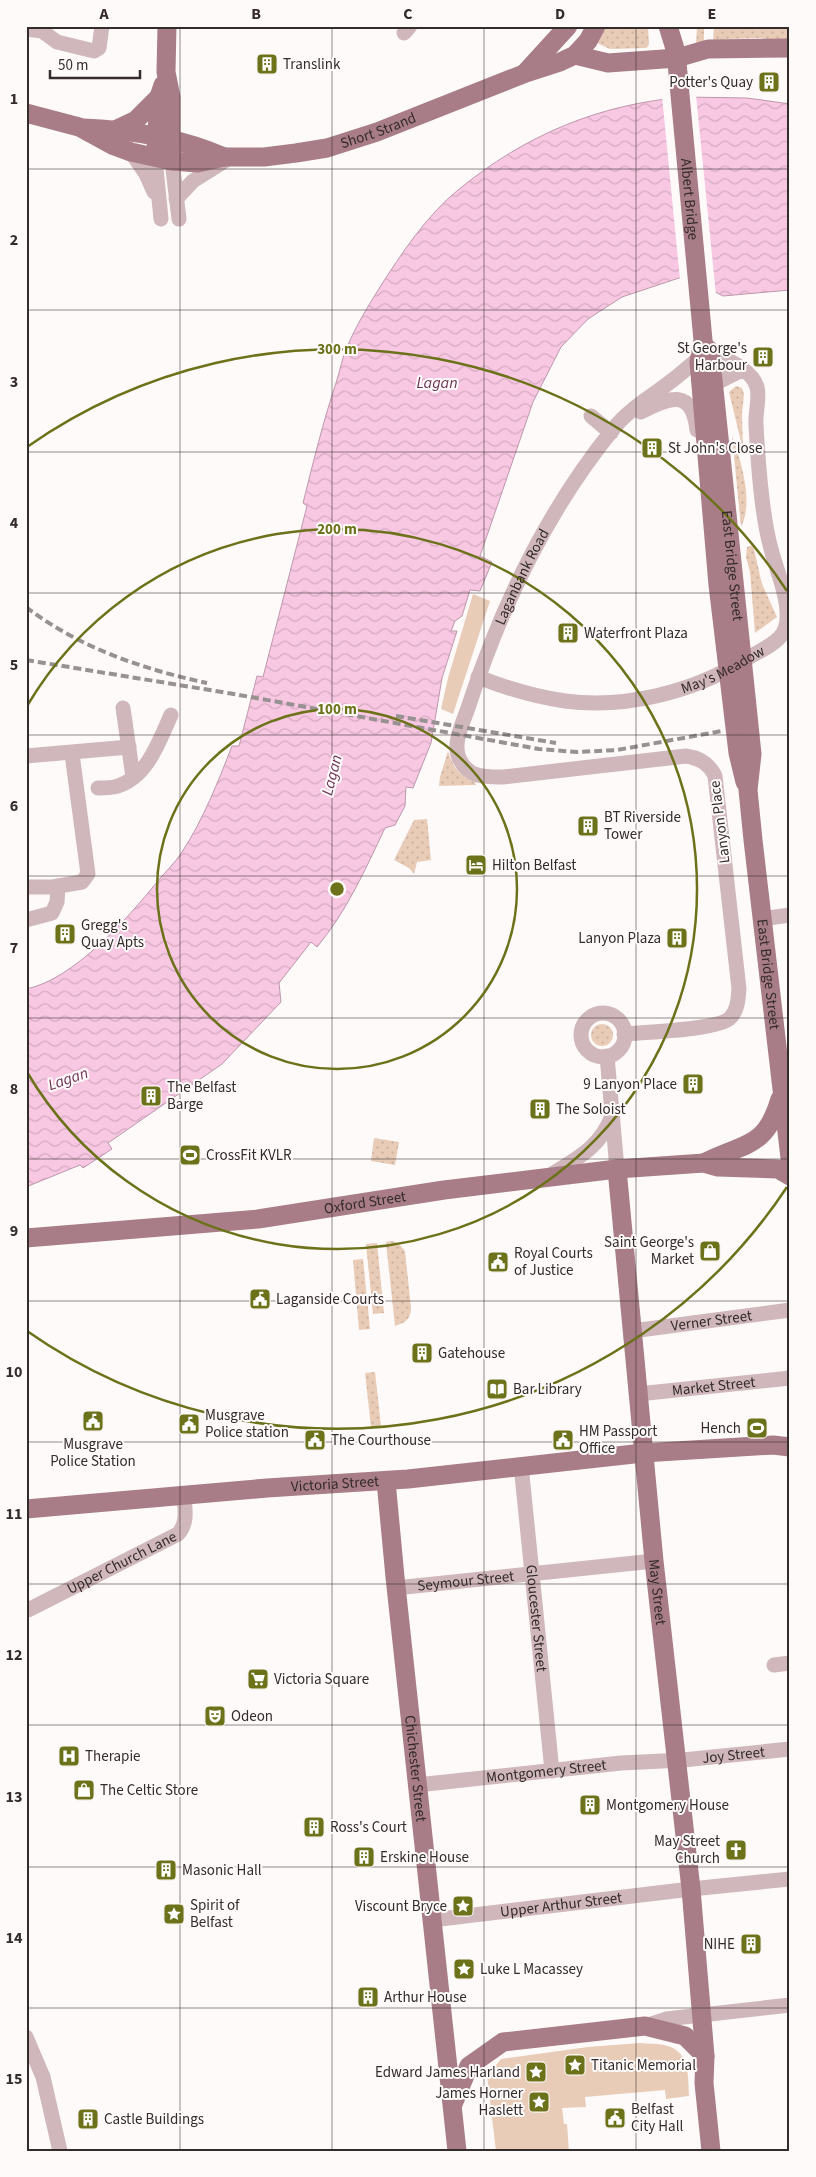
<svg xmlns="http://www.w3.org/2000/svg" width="816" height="2177" font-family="'Source Sans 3',sans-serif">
  <defs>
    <pattern id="grass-dots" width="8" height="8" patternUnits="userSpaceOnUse" patternTransform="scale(1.25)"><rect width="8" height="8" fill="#e9ccb7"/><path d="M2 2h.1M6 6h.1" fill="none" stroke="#c8af9e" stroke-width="1.8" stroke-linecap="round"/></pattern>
    <pattern id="water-waves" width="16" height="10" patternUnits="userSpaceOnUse" patternTransform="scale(1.25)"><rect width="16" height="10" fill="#f8c7e2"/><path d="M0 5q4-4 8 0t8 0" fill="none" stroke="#d5abc2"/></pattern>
  </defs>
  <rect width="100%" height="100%" fill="#fffafa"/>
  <!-- grass -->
  <g fill="url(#grass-dots)">
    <polygon points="606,26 648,26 649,45 646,48 610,49 597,43"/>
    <polygon points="697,26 704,26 704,41 696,44"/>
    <polygon points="714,26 790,26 790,38 778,42 761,38 728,39 713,42"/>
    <polygon points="736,386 742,388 744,394 742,414 743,450 729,392"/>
    <path d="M 732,436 C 741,461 754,502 741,527 Z"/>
    <polygon points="753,545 762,584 777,617 755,633 750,572 746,557 747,547"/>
    <path d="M 448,751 C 453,767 459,776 475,782 L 476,785 L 439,786 L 440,777 Z"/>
    <polygon points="427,819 431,860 417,862 414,874 409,868 394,860 414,820"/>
    <circle cx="602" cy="1035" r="11"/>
    <polygon points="374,1138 399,1142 395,1165 371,1161"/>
    <path d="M 392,1241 L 398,1243 L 405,1251 L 411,1308 C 411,1319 405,1323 395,1326 L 386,1242 Z"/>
    <polygon points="377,1243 384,1313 373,1314 366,1244"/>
    <polygon points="363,1259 370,1329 359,1330 353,1260"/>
    <polygon points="375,1372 381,1426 371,1427 365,1373"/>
  </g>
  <!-- park -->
  <g fill="#e9ccb7">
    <polygon points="473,594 490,601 453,714 441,709 448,678"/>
    <path d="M 640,2043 C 648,2044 656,2043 664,2045 C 690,2050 688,2075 689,2096 L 666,2099 L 665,2090 L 585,2097 L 586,2107 L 562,2108 L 564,2124 L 567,2124 L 569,2151 L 496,2151 L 487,2076 L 501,2059 L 588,2047 Z"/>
  </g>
  <!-- water -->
  <path fill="url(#water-waves)" stroke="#bd98ab" d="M 685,97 L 747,98 L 790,104 L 790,290 L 723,296 L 685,276 L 622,297 L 588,319 L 561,347 L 533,402 L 480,556 L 492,562 L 480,591 L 470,590 L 462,616 L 455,621 L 451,631 L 457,631 L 442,678 L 431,743 L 413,788 L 406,787 L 405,806 L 395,825 L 385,828 C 365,870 347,911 317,947 L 311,942 L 279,983 L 281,1002 L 222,1064 L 108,1143 L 112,1149 L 83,1168 L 80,1165 L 26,1187 L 26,989 C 73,980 128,918 157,882 C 165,872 175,863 182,852 C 203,820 218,782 232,746 L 239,746 L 257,676 L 263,677 L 307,506 L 303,503 C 313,463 323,422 336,383 C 340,371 342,358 347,347 C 356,326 368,306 380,287 C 401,254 427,215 458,190 C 525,135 599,104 685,97 Z"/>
  <!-- pier -->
  <polygon fill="#fffafa" points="696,95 716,295 685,279 680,280 662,96"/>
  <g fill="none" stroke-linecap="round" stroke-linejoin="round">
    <!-- minor -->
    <g stroke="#d0b7bc" stroke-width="15">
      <polyline points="26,29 42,31 57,42 94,51 99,48 102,26"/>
      <polyline points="404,33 410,26"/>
      <polyline points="131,152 146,174 154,192"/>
      <polyline points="155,158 161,219"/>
      <polyline points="172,161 179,219"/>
      <polyline points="176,199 193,181 228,159"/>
      <polyline points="714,384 738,372 744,371"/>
      <path d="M 641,412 C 671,396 692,389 697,430"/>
      <polyline points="591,416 611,433"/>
      <path id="s1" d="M 478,677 C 506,688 536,697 565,701 C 625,709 692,692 743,661 C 755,653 776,645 783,633 C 796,611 775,568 770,545 C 761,510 758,461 756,425 C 755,413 760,398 757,387 C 752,369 725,359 710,351"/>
      <polyline points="123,708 133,777"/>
      <polyline points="26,756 129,747"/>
      <path d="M 98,788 C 104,788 112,788 118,786 C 148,776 159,741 171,715"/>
      <polyline points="26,887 53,887 82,882 88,874 72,754"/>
      <polyline points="761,919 790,915"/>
      <polyline points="26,920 52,913 57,902 58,886"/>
      <circle cx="603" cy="1035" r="22"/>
      <path id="s2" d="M 624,1034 C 644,1032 719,1030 730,1018 C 738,1010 738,999 739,989 L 715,776 C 709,763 699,758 686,756 L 503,777 C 485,777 469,778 460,760 C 451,744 464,721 469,705 C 501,607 548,509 614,428 C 629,409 651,397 670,382 C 680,375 689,366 699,358"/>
      <polyline points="607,1056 617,1169"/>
      <path d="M 549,1176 C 576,1159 600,1148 612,1116"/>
      <path id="s3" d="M 632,1331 L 790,1310"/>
      <path id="s4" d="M 638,1394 L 790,1378"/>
      <path id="s5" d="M 521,1465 L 552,1771"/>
      <path id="s6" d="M 396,1588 L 654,1561"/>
      <path id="s7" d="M 28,1610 L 178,1534 C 188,1523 185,1510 184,1496"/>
      <polyline points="774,1665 790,1663"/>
      <path id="s8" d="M 417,1785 L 621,1763 L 683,1760 L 790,1749"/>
      <path id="s9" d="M 432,1920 L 691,1889 L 790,1879"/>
      <polyline points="645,2026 666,2019 790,2005"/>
      <polyline points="26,2037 43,2077 60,2151"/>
    </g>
    <!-- major -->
    <g stroke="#a87d88" stroke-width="19">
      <polyline points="167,26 166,72 171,97 171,152"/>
      <path id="s10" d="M 668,26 L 676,52 L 703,340 L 699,362 L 718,585 L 738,753 L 745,782"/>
      <polyline points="575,55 608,63 677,58 708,49 790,48"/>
      <polyline points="526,72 568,26"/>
      <path id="s11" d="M 26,113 L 79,127 L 112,145 L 131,152 L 172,161 L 198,163 L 224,157 L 264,157 L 296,153 L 327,148 L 377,132 L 526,73 L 560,62 L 575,55 L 588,41 L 596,26"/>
      <path d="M 84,128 C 131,130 181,138 224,157"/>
      <polyline points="117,129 136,120 159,97"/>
      <polyline points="156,149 159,97 163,85"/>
      <path id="s12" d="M 703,345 L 710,351 L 752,754 L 748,790 L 753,840 L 790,1158"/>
      <path d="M 704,1163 C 744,1142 765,1150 780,1099"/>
      <path id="s13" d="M 617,1169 L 654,1561 L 691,1889 L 705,2056 L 704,2083 L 711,2151"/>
      <path id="s14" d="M 26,1238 L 258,1219 L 444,1190 L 617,1169 L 704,1163 L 718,1167 L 778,1169 L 790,1176"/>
      <path id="s15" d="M 386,1481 L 395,1577 L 457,2151"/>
      <path id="s16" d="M 26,1509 L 267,1488 L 408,1479 L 643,1453 L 773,1445 L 790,1447"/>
      <polyline points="453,2104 469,2066 503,2042 645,2026 685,2036 705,2056"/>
    </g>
    <!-- rail -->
    <g stroke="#989191" stroke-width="4" stroke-dasharray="8 4" stroke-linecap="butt">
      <path d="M 26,607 C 80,648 142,669 207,683"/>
      <polyline points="26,660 234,694 539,749 577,752 617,750 722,731"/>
      <polyline points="396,716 556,743"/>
    </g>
  </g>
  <!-- grid -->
  <path fill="none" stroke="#342b2b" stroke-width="1" stroke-opacity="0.55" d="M 180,26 L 180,2151M 332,26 L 332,2151M 484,26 L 484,2151M 636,26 L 636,2151M 26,169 L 790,169M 26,310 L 790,310M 26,452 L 790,452M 26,593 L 790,593M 26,735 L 790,735M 26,876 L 790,876M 26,1018 L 790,1018M 26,1159 L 790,1159M 26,1301 L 790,1301M 26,1442 L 790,1442M 26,1584 L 790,1584M 26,1725 L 790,1725M 26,1867 L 790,1867M 26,2008 L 790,2008"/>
  <!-- distance rings -->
  <g fill="none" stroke="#6c7219" stroke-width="2.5">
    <circle cx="337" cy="889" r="180"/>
    <path d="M27 706A360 360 0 1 1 27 1072"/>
    <path d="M787 1187A540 540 0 0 1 27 1331M27 447A540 540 0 0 1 787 591"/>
  </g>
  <!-- icons -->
  <defs>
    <g id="building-square" transform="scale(1.125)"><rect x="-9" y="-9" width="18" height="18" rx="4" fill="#6c7219" stroke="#fffafa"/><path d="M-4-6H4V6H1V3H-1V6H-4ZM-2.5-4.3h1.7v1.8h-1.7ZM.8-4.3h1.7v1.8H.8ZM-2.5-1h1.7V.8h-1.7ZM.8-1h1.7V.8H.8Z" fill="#fff"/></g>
    <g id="hotel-square" transform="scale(1.125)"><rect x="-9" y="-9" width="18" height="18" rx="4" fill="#6c7219" stroke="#fffafa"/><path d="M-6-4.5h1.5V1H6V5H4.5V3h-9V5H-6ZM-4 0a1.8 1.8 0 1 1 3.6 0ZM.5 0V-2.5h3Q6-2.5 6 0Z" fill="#fff"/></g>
    <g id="stadium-square" transform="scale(1.125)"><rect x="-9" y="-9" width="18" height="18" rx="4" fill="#6c7219" stroke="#fffafa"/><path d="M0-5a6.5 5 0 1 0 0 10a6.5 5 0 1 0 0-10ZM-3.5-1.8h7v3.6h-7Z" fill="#fff"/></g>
    <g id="shop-square" transform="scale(1.125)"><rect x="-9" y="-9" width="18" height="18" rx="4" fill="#6c7219" stroke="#fffafa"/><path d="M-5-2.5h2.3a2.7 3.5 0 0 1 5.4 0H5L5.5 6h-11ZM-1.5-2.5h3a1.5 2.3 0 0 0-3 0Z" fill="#fff"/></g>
    <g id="civic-square" transform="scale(1.125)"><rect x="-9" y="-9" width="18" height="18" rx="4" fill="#6c7219" stroke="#fffafa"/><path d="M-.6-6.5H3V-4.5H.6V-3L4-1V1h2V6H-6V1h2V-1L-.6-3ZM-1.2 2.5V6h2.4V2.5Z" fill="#fff"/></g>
    <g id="library-square" transform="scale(1.125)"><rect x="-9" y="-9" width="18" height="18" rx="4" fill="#6c7219" stroke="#fffafa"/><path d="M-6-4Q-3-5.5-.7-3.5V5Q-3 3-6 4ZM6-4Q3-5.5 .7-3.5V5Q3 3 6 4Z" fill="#fff"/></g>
    <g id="supermarket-square" transform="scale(1.125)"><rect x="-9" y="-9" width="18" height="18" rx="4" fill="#6c7219" stroke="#fffafa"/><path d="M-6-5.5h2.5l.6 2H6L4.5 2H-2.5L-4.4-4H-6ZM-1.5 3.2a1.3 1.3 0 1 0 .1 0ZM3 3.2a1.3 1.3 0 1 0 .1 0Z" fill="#fff"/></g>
    <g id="theatre-square" transform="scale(1.125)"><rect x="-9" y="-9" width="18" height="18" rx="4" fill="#6c7219" stroke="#fffafa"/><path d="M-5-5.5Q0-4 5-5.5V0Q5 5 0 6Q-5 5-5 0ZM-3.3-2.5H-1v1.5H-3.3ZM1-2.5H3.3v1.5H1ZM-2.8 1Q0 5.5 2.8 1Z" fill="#fff"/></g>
    <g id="hospital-square" transform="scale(1.125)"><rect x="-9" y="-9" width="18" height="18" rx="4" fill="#6c7219" stroke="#fffafa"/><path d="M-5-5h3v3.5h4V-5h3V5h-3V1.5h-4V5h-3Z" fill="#fff"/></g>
    <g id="church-square" transform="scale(1.125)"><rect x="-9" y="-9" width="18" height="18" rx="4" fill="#6c7219" stroke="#fffafa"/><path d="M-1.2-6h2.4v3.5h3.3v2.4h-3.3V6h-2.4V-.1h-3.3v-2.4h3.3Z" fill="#fff"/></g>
    <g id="sight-square" transform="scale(1.125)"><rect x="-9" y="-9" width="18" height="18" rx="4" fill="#6c7219" stroke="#fffafa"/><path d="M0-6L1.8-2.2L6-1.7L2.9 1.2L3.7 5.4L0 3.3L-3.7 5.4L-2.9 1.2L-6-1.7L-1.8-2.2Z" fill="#fff"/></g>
  </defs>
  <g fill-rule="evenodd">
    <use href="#building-square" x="267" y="64"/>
    <use href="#building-square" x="769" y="82"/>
    <use href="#building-square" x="763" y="357"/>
    <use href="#building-square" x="652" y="448"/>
    <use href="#building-square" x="568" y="633"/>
    <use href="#building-square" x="588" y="826"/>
    <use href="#hotel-square" x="476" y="865"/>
    <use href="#building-square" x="65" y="934"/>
    <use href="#building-square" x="677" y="938"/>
    <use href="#building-square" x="693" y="1084"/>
    <use href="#building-square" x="151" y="1096"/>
    <use href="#building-square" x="540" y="1109"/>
    <use href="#stadium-square" x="190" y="1155"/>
    <use href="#shop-square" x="710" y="1251"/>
    <use href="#civic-square" x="498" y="1262"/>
    <use href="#civic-square" x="260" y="1299"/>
    <use href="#building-square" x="422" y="1353"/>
    <use href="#library-square" x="497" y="1389"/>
    <use href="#civic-square" x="93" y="1421"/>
    <use href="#civic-square" x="189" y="1424"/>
    <use href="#stadium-square" x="757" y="1428"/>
    <use href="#civic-square" x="315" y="1440"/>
    <use href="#civic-square" x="563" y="1440"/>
    <use href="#supermarket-square" x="258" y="1679"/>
    <use href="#theatre-square" x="215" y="1716"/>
    <use href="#hospital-square" x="69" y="1756"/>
    <use href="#shop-square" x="84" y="1790"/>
    <use href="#building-square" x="590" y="1805"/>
    <use href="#building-square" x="314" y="1827"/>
    <use href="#church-square" x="736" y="1850"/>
    <use href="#building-square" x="364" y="1857"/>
    <use href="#building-square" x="166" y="1870"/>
    <use href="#sight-square" x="463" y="1906"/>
    <use href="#sight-square" x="174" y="1914"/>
    <use href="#building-square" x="751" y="1944"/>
    <use href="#sight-square" x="464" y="1969"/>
    <use href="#building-square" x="368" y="1997"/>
    <use href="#sight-square" x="575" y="2065"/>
    <use href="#sight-square" x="536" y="2072"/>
    <use href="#sight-square" x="539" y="2102"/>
    <use href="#civic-square" x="615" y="2118"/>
    <use href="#building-square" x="88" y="2119"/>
  </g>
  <g text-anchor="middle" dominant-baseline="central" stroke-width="4" stroke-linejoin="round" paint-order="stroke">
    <!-- poi labels -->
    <g font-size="15" fill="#342b2b" stroke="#fffafa" text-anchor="start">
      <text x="283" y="64">Translink</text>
      <text x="753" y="82" text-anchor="end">Potter's Quay</text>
      <text x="747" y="348" text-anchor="end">St George's<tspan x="747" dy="17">Harbour</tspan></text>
      <text x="668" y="448">St John's Close</text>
      <text x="584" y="633">Waterfront Plaza</text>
      <text x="604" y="817">BT Riverside<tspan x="604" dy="17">Tower</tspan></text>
      <text x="492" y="865">Hilton Belfast</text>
      <text x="81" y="925">Gregg's<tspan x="81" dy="17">Quay Apts</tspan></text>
      <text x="661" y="938" text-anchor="end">Lanyon Plaza</text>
      <text x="677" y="1084" text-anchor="end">9 Lanyon Place</text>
      <text x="167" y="1087">The Belfast<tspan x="167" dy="17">Barge</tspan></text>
      <text x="556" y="1109">The Soloist</text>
      <text x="206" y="1155">CrossFit KVLR</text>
      <text x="694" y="1242" text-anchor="end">Saint George's<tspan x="694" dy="17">Market</tspan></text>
      <text x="514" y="1253">Royal Courts<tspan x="514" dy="17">of Justice</tspan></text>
      <text x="276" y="1299">Laganside Courts</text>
      <text x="438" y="1353">Gatehouse</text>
      <text x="513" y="1389">Bar Library</text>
      <text x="205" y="1415">Musgrave<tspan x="205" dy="17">Police station</tspan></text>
      <text x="741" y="1428" text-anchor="end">Hench</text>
      <text x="579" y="1431">HM Passport<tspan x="579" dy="17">Office</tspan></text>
      <text x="331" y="1440">The Courthouse</text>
      <text x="93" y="1444" text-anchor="middle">Musgrave<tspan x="93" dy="17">Police Station</tspan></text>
      <text x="274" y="1679">Victoria Square</text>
      <text x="231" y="1716">Odeon</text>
      <text x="85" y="1756">Therapie</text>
      <text x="100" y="1790">The Celtic Store</text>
      <text x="606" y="1805">Montgomery House</text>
      <text x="330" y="1827">Ross's Court</text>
      <text x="720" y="1841" text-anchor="end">May Street<tspan x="720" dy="17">Church</tspan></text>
      <text x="380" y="1857">Erskine House</text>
      <text x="182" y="1870">Masonic Hall</text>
      <text x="190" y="1905">Spirit of<tspan x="190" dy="17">Belfast</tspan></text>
      <text x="447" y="1906" text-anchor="end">Viscount Bryce</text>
      <text x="735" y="1944" text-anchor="end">NIHE</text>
      <text x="480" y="1969">Luke L Macassey</text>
      <text x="384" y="1997">Arthur House</text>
      <text x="591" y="2065">Titanic Memorial</text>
      <text x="520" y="2072" text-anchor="end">Edward James Harland</text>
      <text x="523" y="2093" text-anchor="end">James Horner<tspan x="523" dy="17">Haslett</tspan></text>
      <text x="631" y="2109">Belfast<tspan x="631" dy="17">City Hall</tspan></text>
      <text x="104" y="2119">Castle Buildings</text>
    </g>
    <!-- street labels -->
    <g font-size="15" fill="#342b2b" stroke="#fffafa">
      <text stroke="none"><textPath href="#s11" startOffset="365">Short Strand</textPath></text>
      <text stroke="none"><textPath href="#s10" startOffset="175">Albert Bridge</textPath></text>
      <text stroke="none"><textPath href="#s12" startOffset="225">East Bridge Street</textPath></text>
      <text stroke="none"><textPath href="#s2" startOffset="820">Laganbank Road</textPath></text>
      <text stroke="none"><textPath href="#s1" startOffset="254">May's Meadow</textPath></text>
      <text transform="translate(720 822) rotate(-97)">Lanyon Place</text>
      <text stroke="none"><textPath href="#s12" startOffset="636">East Bridge Street</textPath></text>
      <text stroke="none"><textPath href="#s14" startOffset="341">Oxford Street</textPath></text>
      <text stroke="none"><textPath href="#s3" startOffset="80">Verner Street</textPath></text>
      <text stroke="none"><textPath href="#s4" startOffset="76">Market Street</textPath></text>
      <text stroke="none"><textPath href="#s16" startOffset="310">Victoria Street</textPath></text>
      <text stroke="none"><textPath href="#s7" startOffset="105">Upper Church Lane</textPath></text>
      <text stroke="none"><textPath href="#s6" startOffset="70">Seymour Street</textPath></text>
      <text stroke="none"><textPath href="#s13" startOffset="425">May Street</textPath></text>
      <text stroke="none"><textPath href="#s5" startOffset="154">Gloucester Street</textPath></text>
      <text stroke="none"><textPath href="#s8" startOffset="318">Joy Street</textPath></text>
      <text stroke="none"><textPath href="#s15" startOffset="289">Chichester Street</textPath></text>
      <text stroke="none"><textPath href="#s8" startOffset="130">Montgomery Street</textPath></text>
      <text stroke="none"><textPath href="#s9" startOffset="130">Upper Arthur Street</textPath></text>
    </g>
    <!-- water labels -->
    <g font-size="16" font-style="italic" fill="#6c3256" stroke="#fffafa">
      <text x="437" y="383">Lagan</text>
      <text transform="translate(332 775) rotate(-76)">Lagan</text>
      <text transform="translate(68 1079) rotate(-19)">Lagan</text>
    </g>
  </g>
  <circle cx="337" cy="889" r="8" fill="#6c7219" stroke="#fffafa" stroke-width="2.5"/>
  <g font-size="15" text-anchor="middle" font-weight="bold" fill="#6c7219" stroke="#fffafa" stroke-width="4" stroke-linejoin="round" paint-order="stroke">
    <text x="337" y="354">300 m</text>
    <text x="337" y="534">200 m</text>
    <text x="337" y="714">100 m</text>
  </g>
  <!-- border -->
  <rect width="816" height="2177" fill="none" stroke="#fffafa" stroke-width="55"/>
  <!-- scale -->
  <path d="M50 70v8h90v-8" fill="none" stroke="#342b2b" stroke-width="2.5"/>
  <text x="58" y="70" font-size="15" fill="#342b2b" stroke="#fffafa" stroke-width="4" paint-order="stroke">50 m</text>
  <rect x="28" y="28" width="760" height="2122" fill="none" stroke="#342b2b" stroke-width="2"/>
  <g font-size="16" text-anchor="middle" font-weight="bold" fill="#342b2b">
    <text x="104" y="19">A</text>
    <text x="256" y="19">B</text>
    <text x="408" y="19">C</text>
    <text x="560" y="19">D</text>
    <text x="712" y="19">E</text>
    <text x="14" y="104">1</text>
    <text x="14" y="245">2</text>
    <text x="14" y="387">3</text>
    <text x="14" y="528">4</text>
    <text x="14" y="670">5</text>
    <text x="14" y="811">6</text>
    <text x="14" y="953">7</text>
    <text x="14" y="1094">8</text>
    <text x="14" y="1236">9</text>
    <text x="14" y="1377">10</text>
    <text x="14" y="1519">11</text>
    <text x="14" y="1660">12</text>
    <text x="14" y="1802">13</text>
    <text x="14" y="1943">14</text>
    <text x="14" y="2084">15</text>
  </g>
</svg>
